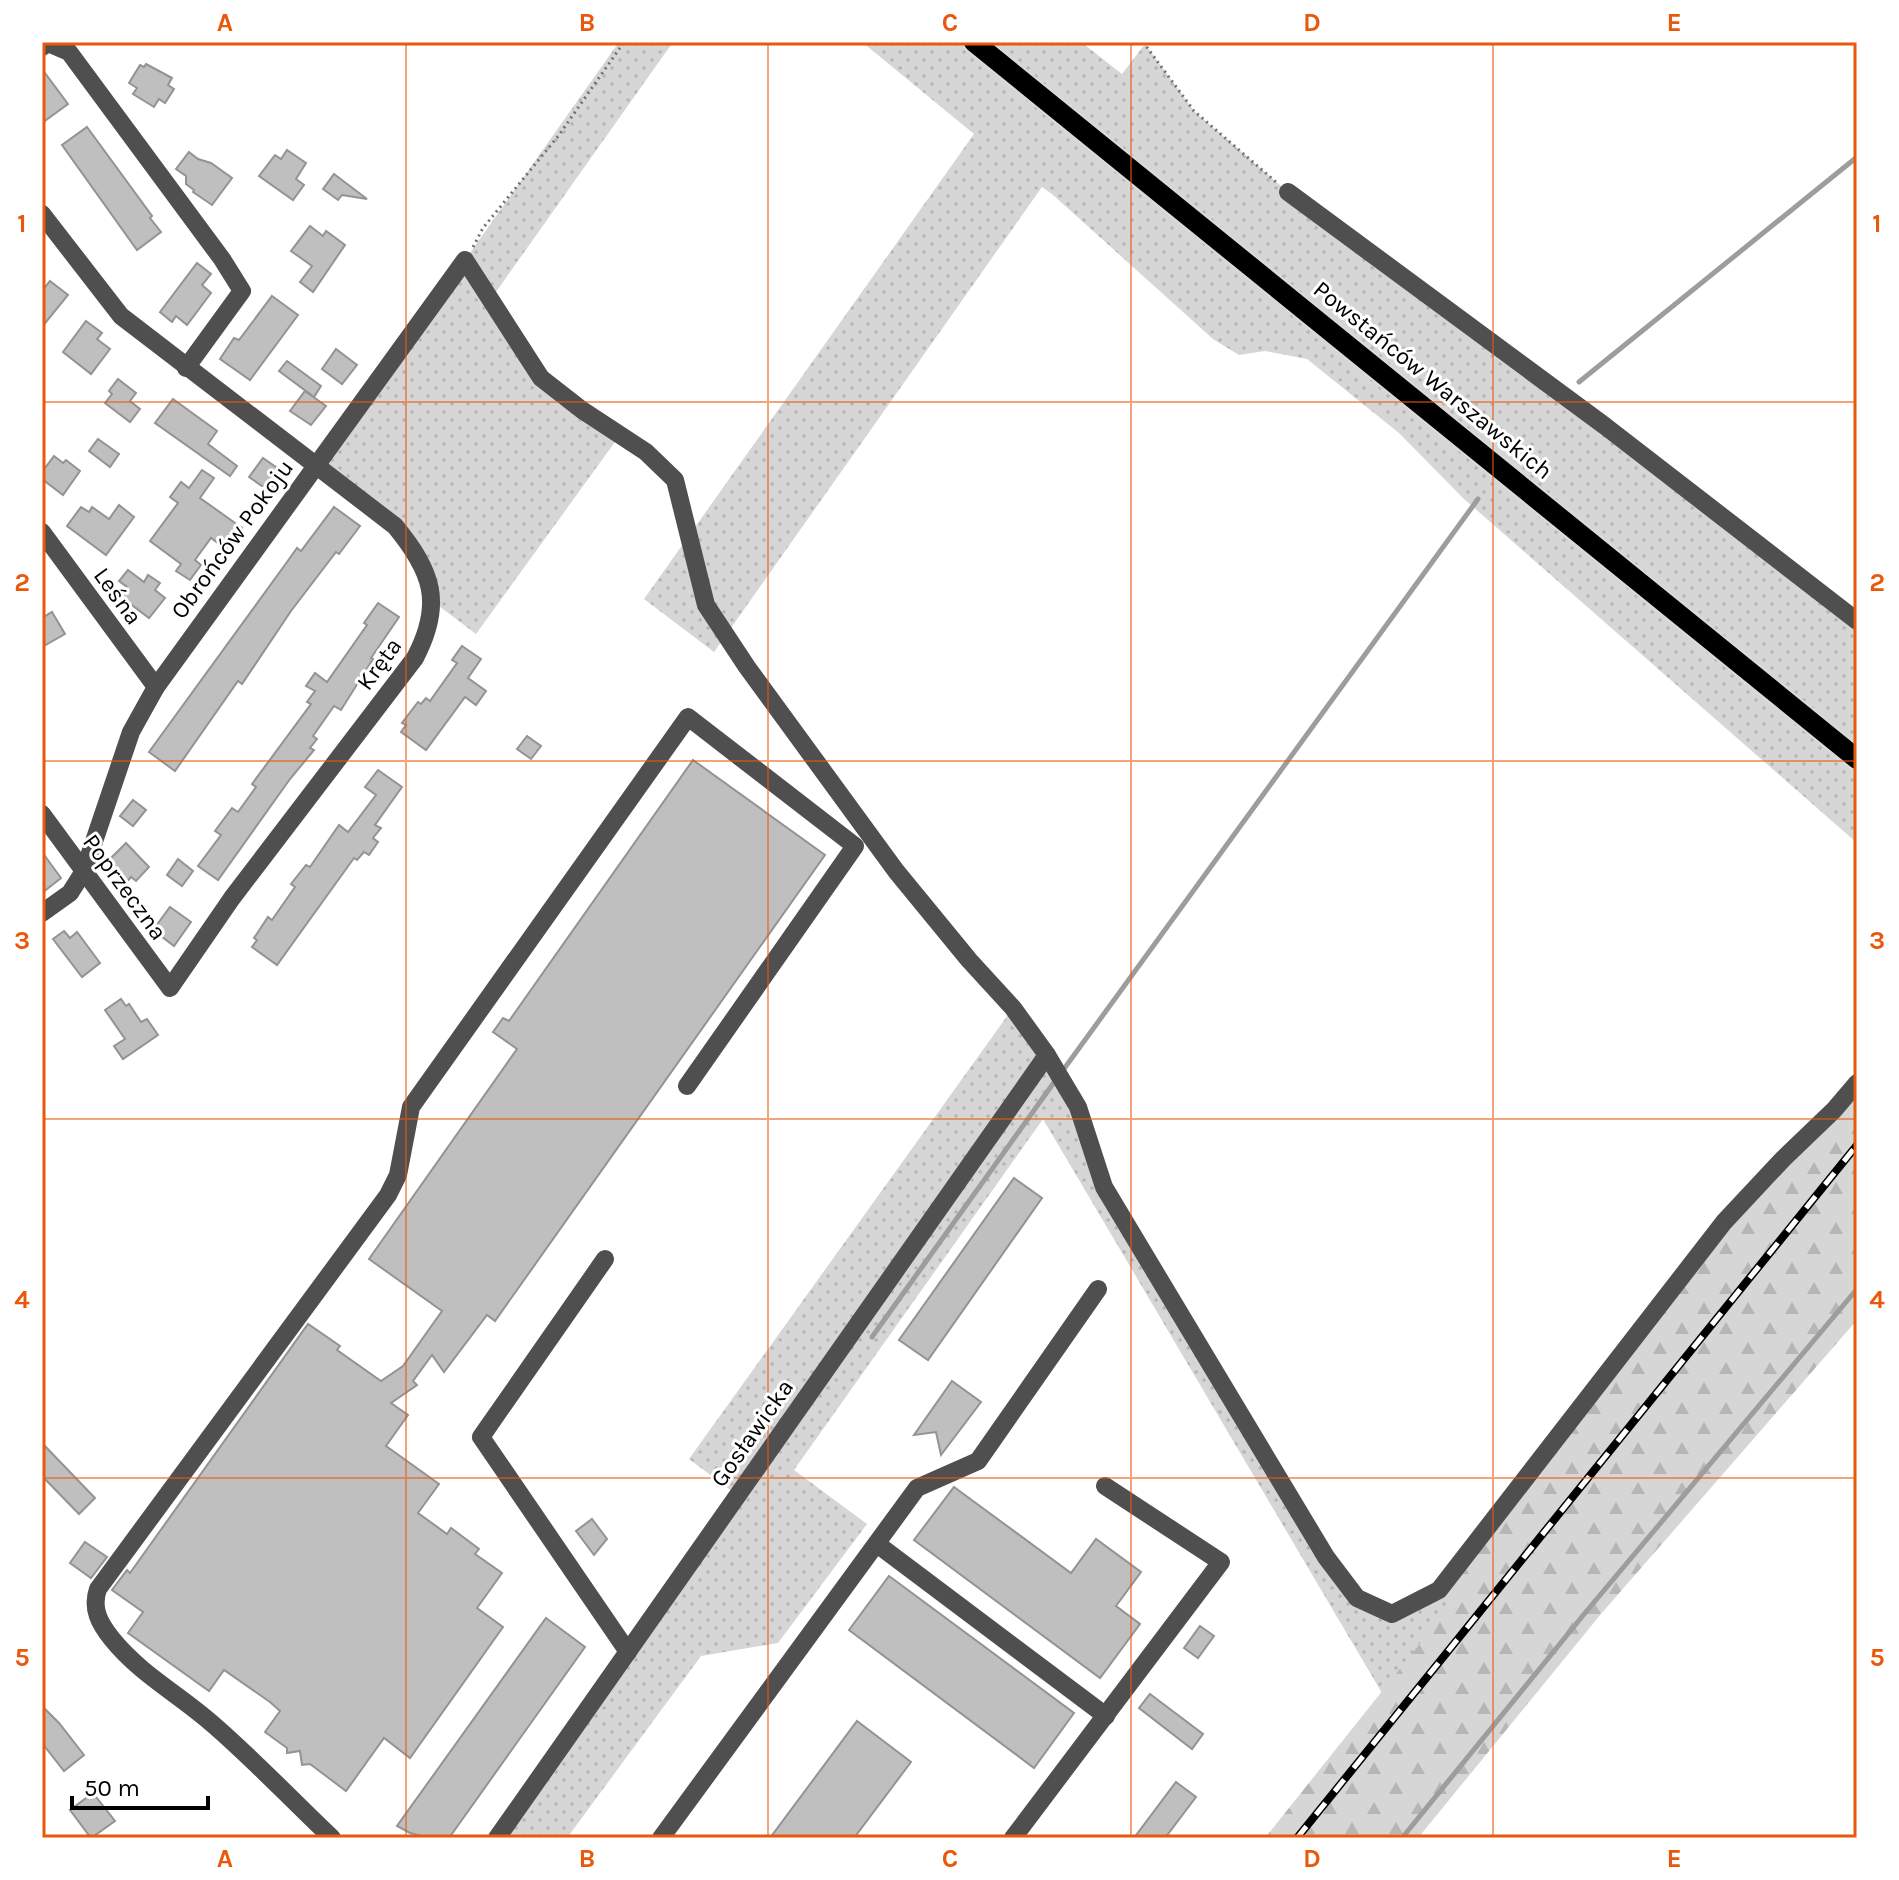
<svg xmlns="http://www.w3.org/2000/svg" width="1899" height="1880" font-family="Karla,sans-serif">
  <defs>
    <pattern id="grass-dots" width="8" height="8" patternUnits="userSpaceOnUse" patternTransform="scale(2)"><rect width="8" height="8" fill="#d6d6d6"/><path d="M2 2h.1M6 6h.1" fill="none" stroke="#b6b6b6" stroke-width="1.8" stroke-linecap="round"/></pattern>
    <pattern id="forest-firs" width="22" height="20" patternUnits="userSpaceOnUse" patternTransform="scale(2)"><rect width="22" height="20" fill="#d6d6d6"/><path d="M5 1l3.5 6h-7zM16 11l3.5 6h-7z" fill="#b6b6b6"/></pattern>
  </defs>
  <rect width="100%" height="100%" fill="#fff"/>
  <!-- grass -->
  <g fill="url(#grass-dots)">
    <polygon points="619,42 673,42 491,299 541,378 620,435 476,634 431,600 418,553 315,466 465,260"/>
    <polygon points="862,42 1081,42 1122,74 1145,44 1194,111 1288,192 1857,621 1857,843 1464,499 1399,433 1307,359 1265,351 1239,355 1213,339 1052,194 1042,187 714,652 644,599 974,134"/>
    <polygon points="1013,1008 1047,1056 1104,1187 1357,1598 1392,1614 1439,1590 1451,1606 1382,1693 1043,1119 794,1470 867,1524 778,1643 701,1656 567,1838 499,1838 737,1495 689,1459"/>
  </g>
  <!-- forest -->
  <polygon fill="url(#forest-firs)" points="1857,1083 1857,1320 1601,1614 1418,1838 1265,1838 1450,1606 1439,1590 1724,1222"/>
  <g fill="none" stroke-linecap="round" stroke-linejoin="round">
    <!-- stream -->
    <g stroke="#9d9d9d" stroke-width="5">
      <polyline points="1579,382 1857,157"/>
      <polyline points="1061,1073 1478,499"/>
      <polyline points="872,1337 1055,1081"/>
      <polyline points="1402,1838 1585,1613 1857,1289"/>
    </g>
  </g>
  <!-- building -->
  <g fill="#bfbfbf" stroke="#939393" stroke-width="2">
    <polygon points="146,64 172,78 168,85 174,89 165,103 159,99 154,107 133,94 137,88 129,83 140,65 144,67"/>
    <polygon points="42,69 68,104 42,123"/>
    <polygon points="87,127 152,216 150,218 161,232 137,250 62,145"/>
    <polygon points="287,150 306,163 296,179 304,185 293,200 259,176 275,155 281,159"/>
    <polygon points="189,152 198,159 211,163 232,178 212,205 193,192 194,190 186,184 186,176 176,169"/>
    <polygon points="334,174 367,199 342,195 338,200 323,189"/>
    <polygon points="310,226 323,236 326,231 345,245 313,292 300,282 312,266 291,251"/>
    <polygon points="197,263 211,274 202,285 211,293 187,325 176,316 172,322 160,312"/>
    <polygon points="50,281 68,295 42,327 42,291"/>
    <polygon points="272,296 298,315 250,380 220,359 234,338 239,340"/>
    <polygon points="86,321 102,333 97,339 110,349 91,374 63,352"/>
    <polygon points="336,349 357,365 342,384 322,369"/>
    <polygon points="287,361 321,386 314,397 279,371"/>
    <polygon points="118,379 136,393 130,401 140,409 130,422 105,403 112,394 109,391"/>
    <polygon points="305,391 326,406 311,425 290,411"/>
    <polygon points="173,399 217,431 208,444 237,466 230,476 155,423"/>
    <polygon points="98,439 119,454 110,467 89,451"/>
    <polygon points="54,456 63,463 66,460 80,471 63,495 42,479 42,472"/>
    <polygon points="263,458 283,472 269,491 249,477"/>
    <polygon points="202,470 214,478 200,498 242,528 226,549 211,538 195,560 201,565 190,580 176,571 181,564 150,541 178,503 170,497 181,482 189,488"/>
    <polygon points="119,505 134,517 106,555 67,526 81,507 89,512 92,507 109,519"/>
    <polygon points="334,507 360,526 339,554 336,552 291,611 242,684 238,681 175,771 149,752 287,562 297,548 301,551"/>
    <polygon points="128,570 144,582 148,575 160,583 155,590 165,598 149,618 120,596 127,587 119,581"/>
    <polygon points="378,603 399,617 371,658 373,659 341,710 334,706 313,736 317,739 310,748 314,750 290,779 218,880 198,866 221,835 215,831 232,808 238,812 256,787 252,784 311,704 307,702 315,691 306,686 315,673 327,682 367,625 364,623"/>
    <polygon points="52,612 65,634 42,647 42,618"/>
    <polygon points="462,646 481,659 468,678 486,691 476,705 465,697 426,750 401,732 406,725 402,723 418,702 421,704 426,698 430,701 457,663 452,660"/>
    <polygon points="527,736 541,746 531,759 517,749"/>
    <polygon points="693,760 825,855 495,1321 487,1315 444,1372 432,1355 413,1381 417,1385 391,1403 408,1415 386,1446 439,1484 418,1513 447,1534 451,1528 479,1549 475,1554 502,1573 477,1608 503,1627 410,1758 384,1738 346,1791 310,1764 302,1765 300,1751 287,1753 287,1748 265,1732 280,1711 270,1702 224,1670 209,1691 128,1633 143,1612 112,1590 127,1570 130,1573 308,1324 340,1346 337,1350 381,1381 403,1366 442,1311 369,1259 517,1049 493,1032 503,1018 509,1021"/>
    <polygon points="378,770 402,787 375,825 381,828 373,838 378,842 369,855 364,852 357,860 354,858 277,965 252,947 257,940 254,938 268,917 272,920 295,887 291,884 306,865 310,867 339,825 348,832 376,795 365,787"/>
    <polygon points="133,800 146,810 133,826 120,816"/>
    <polygon points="126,843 149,867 136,881 131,877 126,883 106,863"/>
    <polygon points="42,852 61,878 42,893"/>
    <polygon points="178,859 193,871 182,886 167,875"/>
    <polygon points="170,907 191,922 174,946 153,930"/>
    <polygon points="64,931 70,938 77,932 100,963 82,977 53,939"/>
    <polygon points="121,999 126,1006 129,1004 141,1022 147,1019 158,1035 123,1059 114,1046 125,1039 105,1010"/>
    <polygon points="1014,1178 1042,1198 928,1360 899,1340"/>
    <polygon points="952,1381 981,1402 941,1455 936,1432 914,1435"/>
    <polygon points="42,1443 95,1498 79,1514 42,1476"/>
    <polygon points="954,1487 1071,1573 1096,1539 1141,1572 1116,1606 1140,1624 1100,1678 914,1540"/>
    <polygon points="592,1519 607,1539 594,1555 576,1531"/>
    <polygon points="85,1542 107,1557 91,1578 70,1563"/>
    <polygon points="889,1576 1074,1713 1034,1768 849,1630"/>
    <polygon points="546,1618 585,1647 449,1838 429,1838 410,1833 397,1826"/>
    <polygon points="1200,1626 1214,1636 1198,1658 1184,1648"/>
    <polygon points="1150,1694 1203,1734 1192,1749 1139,1708"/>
    <polygon points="42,1706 59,1723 84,1755 64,1771 42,1743"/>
    <polygon points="857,1721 911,1762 854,1838 770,1838"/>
    <polygon points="1176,1782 1196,1797 1165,1838 1134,1838"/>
    <polygon points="93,1793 115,1821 91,1838 70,1810"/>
  </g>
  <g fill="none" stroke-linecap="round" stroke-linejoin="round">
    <!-- major casing -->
    <g stroke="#dbdbdb" stroke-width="24">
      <polyline id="major" points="974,42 1857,759"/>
    </g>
    <!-- path -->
    <g stroke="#717171" stroke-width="3" stroke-dasharray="2 4" stroke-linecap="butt">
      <polyline points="1143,42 1194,111 1276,182"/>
      <polyline points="473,247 483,228 559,135 624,42"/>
    </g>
    <!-- minor -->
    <g stroke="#4f4f4f" stroke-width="18">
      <polyline points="42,47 48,43 69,52 222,259 242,291 186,368"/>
      <polyline points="1288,192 1605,426 1857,621"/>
      <path d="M 42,214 L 121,316 L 395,526 C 432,571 444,603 415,658 L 232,898 L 170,988 L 42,814"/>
      <polyline points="42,532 156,687"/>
      <polyline points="42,913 70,893 84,871 131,732 156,687 465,260 541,378 582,410 646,452 675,480 706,605 747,667 896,871 969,960 1013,1008 1047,1055 1078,1107 1104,1187 1326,1557 1357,1598 1392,1614 1439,1590 1724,1222 1783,1159 1834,1110 1857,1083"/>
      <polyline points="605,1259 481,1437 628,1652"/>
      <polyline points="877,1544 1106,1716"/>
      <path d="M 332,1838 C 293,1801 256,1762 216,1727 C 182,1696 141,1675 112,1639 C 100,1624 91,1609 98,1589 L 388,1195 L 398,1175 L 411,1107 L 688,717 L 855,846 L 687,1086"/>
      <polyline points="497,1838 1047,1055"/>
      <polyline points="661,1838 917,1488 978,1461 1098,1289"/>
      <polyline points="1013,1838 1221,1562 1105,1486"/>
    </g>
    <!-- major -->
    <use href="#major" stroke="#000" stroke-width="20"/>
    <!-- rail casing -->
    <g stroke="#000" stroke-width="8">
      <polyline id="rail" points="1297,1838 1857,1145"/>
    </g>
    <!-- rail -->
    <use href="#rail" stroke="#fff" stroke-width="5" stroke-dasharray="15" stroke-linecap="butt"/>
  </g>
  <!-- grid -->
  <path fill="none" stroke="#e8590c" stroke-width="2" stroke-opacity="0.55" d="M 406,42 L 406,1838M 768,42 L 768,1838M 1131,42 L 1131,1838M 1493,42 L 1493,1838M 42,402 L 1857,402M 42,761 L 1857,761M 42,1119 L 1857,1119M 42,1478 L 1857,1478"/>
  <g text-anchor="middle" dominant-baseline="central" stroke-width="6" stroke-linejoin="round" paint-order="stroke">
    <!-- street labels -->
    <g font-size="24" fill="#000" stroke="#fff">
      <text transform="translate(1433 380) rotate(39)">Powstańców Warszawskich</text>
      <text transform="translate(232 539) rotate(-54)">Obrońców Pokoju</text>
      <text transform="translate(118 596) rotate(54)">Leśna</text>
      <text transform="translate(379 664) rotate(-54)">Kręta</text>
      <text transform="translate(125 887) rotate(54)">Poprzeczna</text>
      <text transform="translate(752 1433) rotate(-55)">Gosławicka</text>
    </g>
  </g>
  <!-- border -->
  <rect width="1899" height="1880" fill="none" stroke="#ffffff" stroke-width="88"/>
  <!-- scale -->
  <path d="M72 1796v12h136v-12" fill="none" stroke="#000000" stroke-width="4"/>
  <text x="84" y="1796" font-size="24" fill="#000000" stroke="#ffffff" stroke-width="6" paint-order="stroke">50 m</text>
  <rect x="44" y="44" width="1811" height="1792" fill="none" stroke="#e8590c" stroke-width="3"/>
  <g font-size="26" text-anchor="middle" font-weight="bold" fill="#e8590c">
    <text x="225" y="31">A</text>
    <text x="587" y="31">B</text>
    <text x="950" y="31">C</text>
    <text x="1312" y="31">D</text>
    <text x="1674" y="31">E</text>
    <text x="22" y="232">1</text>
    <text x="1877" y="232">1</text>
    <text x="22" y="591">2</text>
    <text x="1877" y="591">2</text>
    <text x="22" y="949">3</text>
    <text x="1877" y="949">3</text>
    <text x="22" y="1308">4</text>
    <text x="1877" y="1308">4</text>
    <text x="22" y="1666">5</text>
    <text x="1877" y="1666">5</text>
    <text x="225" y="1867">A</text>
    <text x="587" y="1867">B</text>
    <text x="950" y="1867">C</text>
    <text x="1312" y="1867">D</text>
    <text x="1674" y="1867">E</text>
  </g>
</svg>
